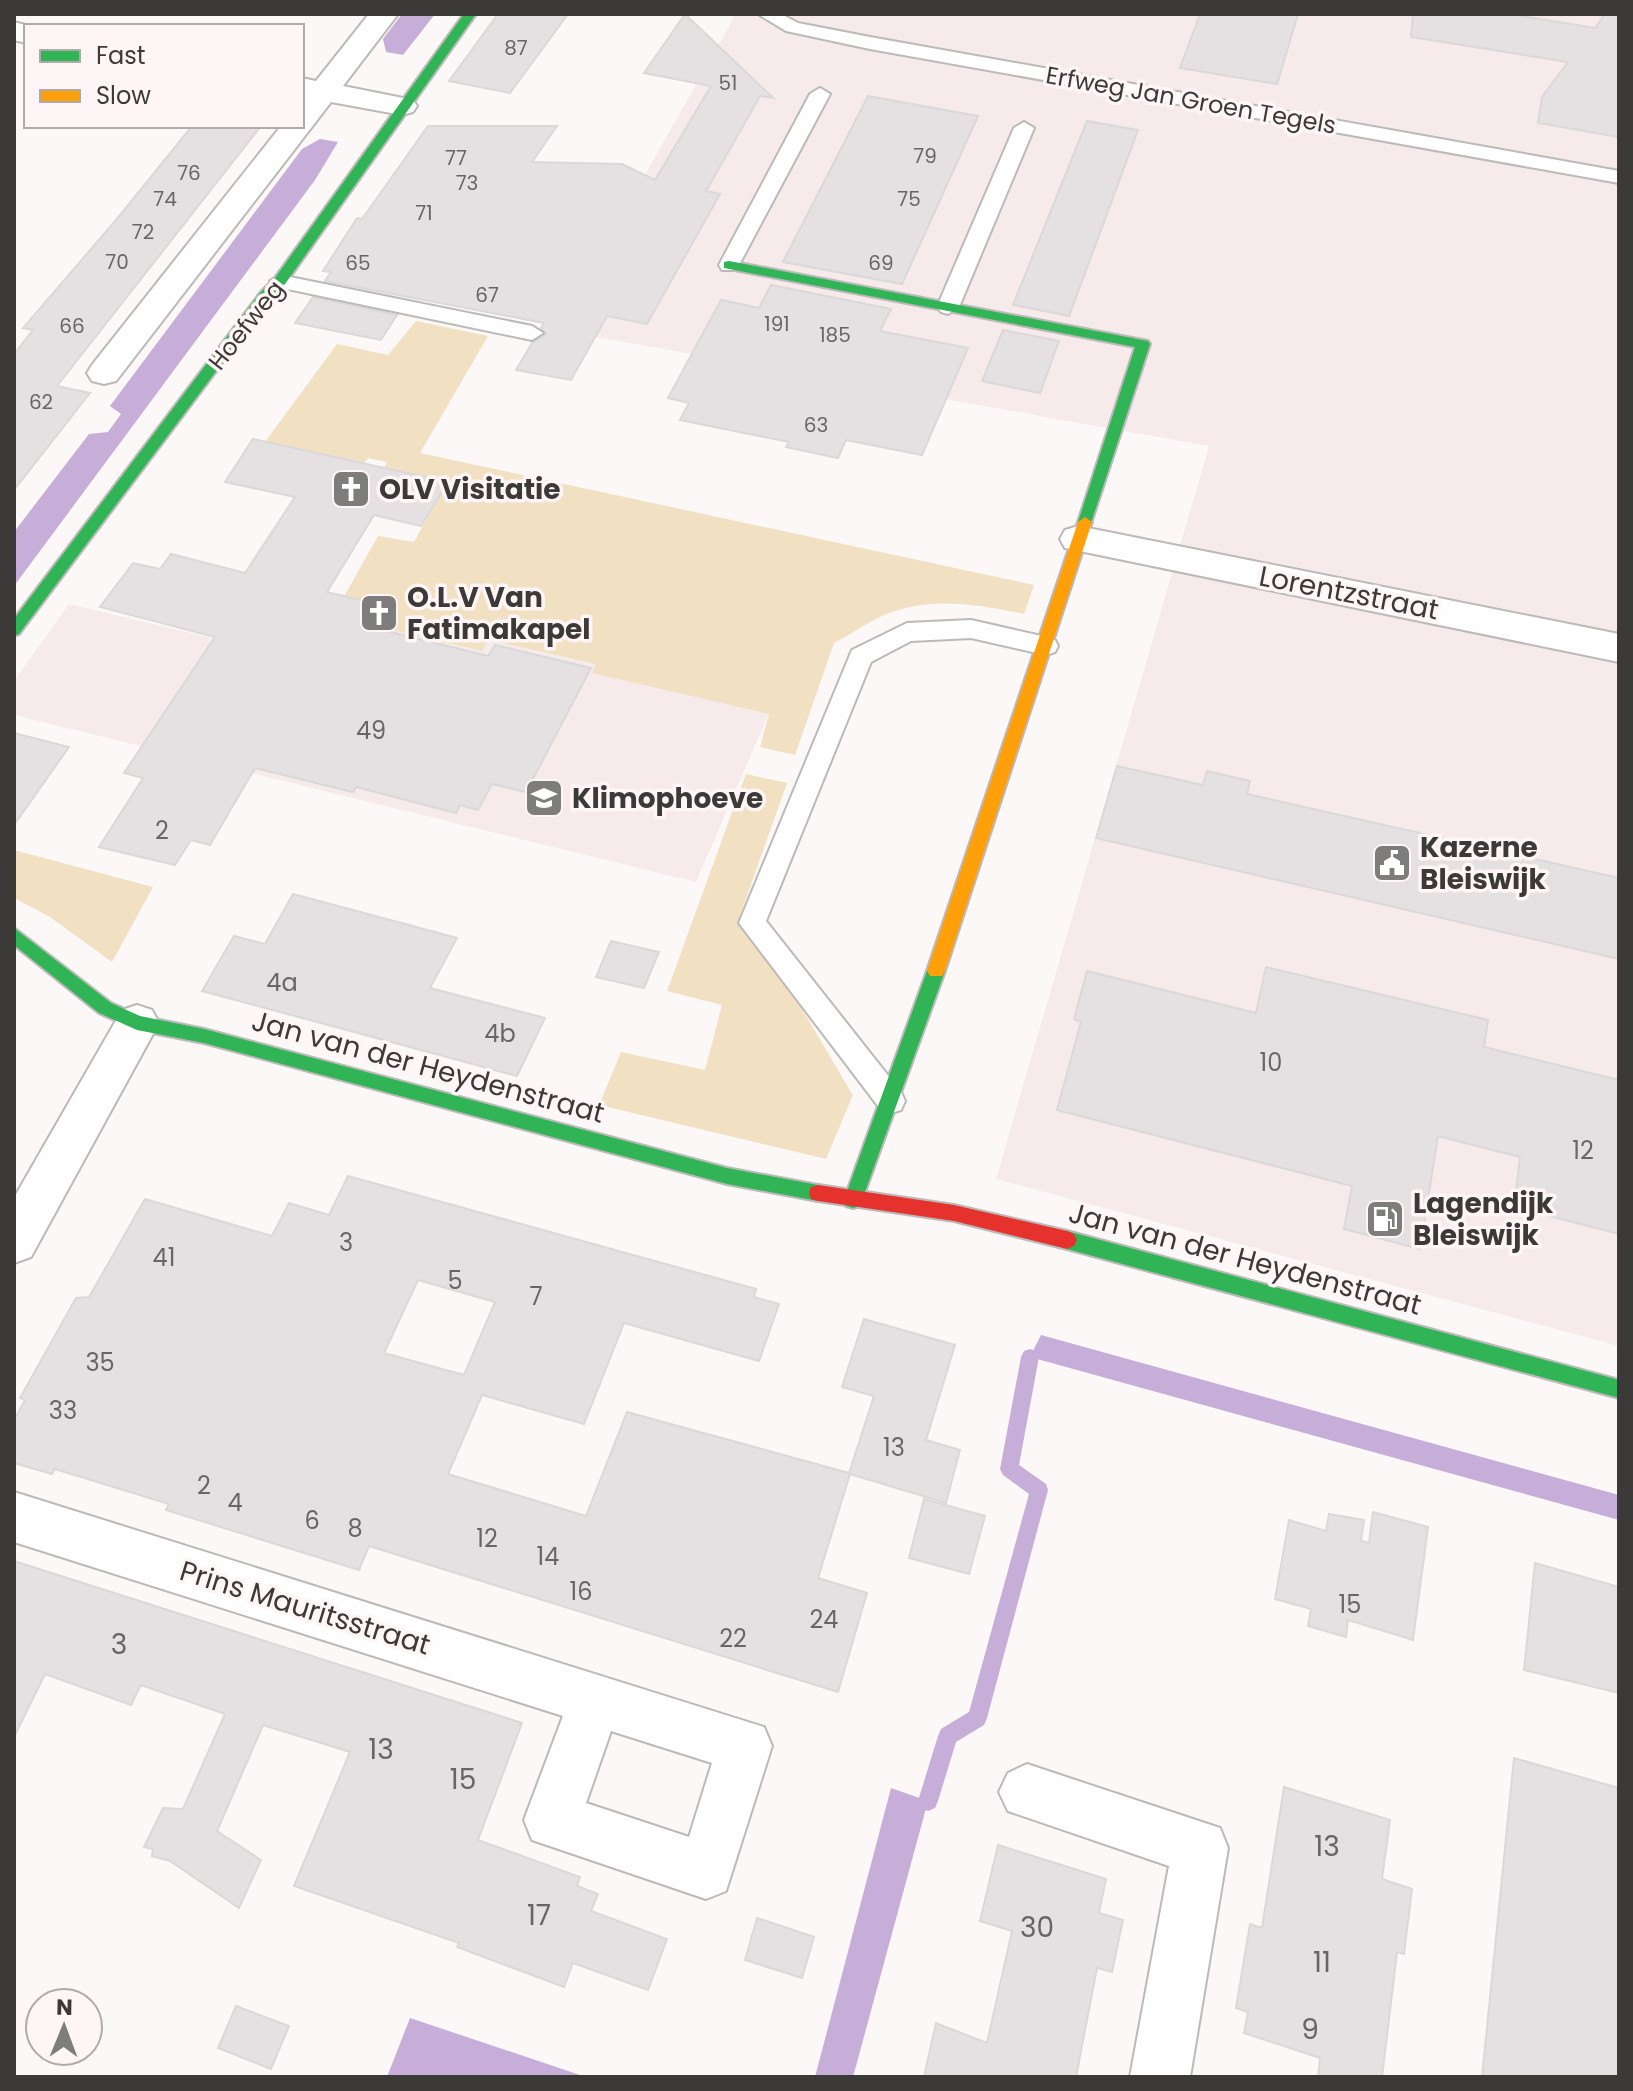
<svg xmlns="http://www.w3.org/2000/svg" width="1633" height="2091" font-family="Poppins,sans-serif">
  <rect width="100%" height="100%" fill="#fcf8f8"/>
  <!-- built -->
  <g fill="#f6eaeb">
    <polygon points="736,14 1619,14 1619,1346 996,1179 1209,446 557,330"/>
    <polygon points="69,604 267,651 392,630 482,651 489,640 597,664 593,673 769,713 696,882 14,715 14,681"/>
  </g>
  <!-- green -->
  <g fill="#f2e0c2">
    <path d="M 416,321 L 488,336 L 420,453 L 1034,585 L 1024,614 C 981,605 937,597 895,611 C 874,617 854,633 834,643 L 795,755 L 760,747 L 769,714 L 592,673 L 596,664 L 489,640 L 482,651 L 392,630 L 387,639 L 328,625 L 378,536 L 414,542 L 447,482 L 384,468 L 387,462 L 368,458 L 364,463 L 265,442 L 337,344 L 388,355 Z"/>
    <path d="M 746,774 L 787,783 L 737,924 C 769,944 829,1057 853,1095 L 826,1159 L 599,1105 L 621,1052 L 705,1070 L 722,1005 L 667,991 Z"/>
    <polygon points="14,850 153,887 112,962 50,917 14,898"/>
  </g>
  <!-- water -->
  <g fill="#c6aed9">
    <polygon points="402,14 435,14 403,55 386,52 383,39"/>
    <polygon points="320,139 338,142 315,180 14,586 14,532 89,434 108,432 121,414 110,406 302,149"/>
    <polygon points="1041,1335 1619,1495 1619,1520 1030,1357"/>
    <polygon points="891,1788 928,1801 853,2077 815,2077"/>
    <polygon points="410,2018 586,2077 387,2077"/>
  </g>
  <g fill="none" stroke-linecap="round" stroke-linejoin="round">
    <!-- stream -->
    <polygon fill="#c6aed9" fill-rule="evenodd" points="1030,1349 1036,1351 1039,1357 1019,1465 1046,1484 1048,1490 987,1718 984,1725 956,1742 938,1801 935,1808 928,1811 921,1808 918,1801 938,1736 941,1729 969,1712 1029,1494 1003,1475 1000,1469 1021,1357 1024,1351"/>
  </g>
  <!-- building -->
  <g fill="#e5e1e2" stroke="#dad8d8" stroke-width="2" fill-rule="evenodd">
    <polygon points="498,14 568,14 510,93 449,81"/>
    <polygon points="685,14 773,98 760,96 706,191 720,194 647,324 607,316 571,380 516,370 532,343 546,334 541,328 544,323 325,281 331,272 323,271 357,218 362,219 428,126 557,126 532,162 622,164 655,180 711,86 644,73"/>
    <polygon points="1200,14 1298,14 1277,84 1180,68"/>
    <polygon points="1413,14 1509,14 1595,28 1605,14 1619,14 1619,137 1538,123 1542,97 1568,62 1411,37"/>
    <polygon points="868,96 978,116 902,284 783,262"/>
    <polygon points="1087,121 1138,130 1069,316 1013,305"/>
    <polygon points="192,126 261,126 57,386 90,393 14,490 14,354 33,330 23,328 116,220"/>
    <polygon points="771,285 891,309 880,331 968,348 922,455 846,440 838,458 786,447 789,442 680,420 689,403 668,398 721,300 759,308"/>
    <polygon points="313,297 397,315 381,340 295,323"/>
    <polygon points="1003,330 1059,341 1040,393 982,381"/>
    <polygon points="253,439 448,482 421,526 374,515 327,592 393,608 379,629 488,656 495,645 591,668 526,792 492,784 478,810 460,805 456,813 356,787 353,792 255,768 210,845 191,840 175,865 99,847 143,778 124,773 215,637 100,607 133,563 160,569 171,554 245,573 295,497 225,482"/>
    <polygon points="14,733 69,747 14,825"/>
    <polygon points="1117,766 1203,785 1207,771 1250,781 1247,794 1619,878 1619,959 1096,838"/>
    <polygon points="293,894 457,938 430,988 545,1018 517,1076 202,991 234,936 265,944"/>
    <polygon points="611,941 659,952 644,988 596,977"/>
    <polygon points="1266,967 1488,1020 1484,1047 1619,1080 1619,1234 1514,1207 1520,1157 1438,1136 1420,1249 1344,1229 1352,1186 1057,1110 1081,1022 1074,1019 1087,971 1256,1013"/>
    <path d="M 348,1176 L 756,1289 L 754,1297 L 779,1304 L 759,1361 L 624,1323 L 584,1424 L 482,1395 L 448,1474 L 586,1516 L 627,1412 L 849,1473 L 874,1396 L 842,1387 L 864,1319 L 955,1345 L 926,1440 L 960,1450 L 946,1503 L 850,1474 L 818,1578 L 867,1593 L 838,1692 L 369,1546 L 359,1570 L 166,1510 L 169,1504 L 55,1469 L 52,1474 L 14,1463 L 14,1420 L 25,1400 L 20,1398 L 76,1298 L 89,1297 L 145,1199 L 272,1236 L 289,1203 L 329,1215 ZM 418,1280 L 495,1302 L 464,1375 L 384,1353 Z"/>
    <polygon points="924,1499 985,1516 969,1574 909,1558"/>
    <polygon points="1373,1512 1428,1527 1413,1640 1348,1620 1346,1637 1308,1626 1311,1609 1275,1599 1289,1520 1326,1531 1329,1514 1364,1520 1361,1541 1369,1543"/>
    <polygon points="14,1561 522,1723 478,1840 580,1877 577,1886 598,1894 591,1911 667,1939 648,1990 573,1963 564,1987 457,1947 459,1943 294,1886 350,1752 263,1725 217,1831 261,1860 239,1908 170,1861 152,1856 153,1849 144,1847 163,1808 183,1809 225,1714 141,1685 131,1705 45,1674 14,1737"/>
    <polygon points="1535,1563 1619,1587 1619,1693 1524,1670"/>
    <polygon points="1514,1758 1619,1788 1619,2077 1482,2077"/>
    <polygon points="1284,1787 1390,1820 1382,1879 1412,1889 1404,1954 1397,1952 1382,2077 1318,2077 1320,2058 1244,2033 1248,2012 1236,2008 1250,1924 1262,1928"/>
    <polygon points="998,1845 1106,1879 1099,1913 1123,1920 1112,1972 1097,1968 1076,2077 924,2077 936,2023 987,2043 1012,1931 980,1921"/>
    <polygon points="757,1918 814,1937 802,1978 745,1960"/>
    <polygon points="236,2006 289,2026 271,2069 218,2048"/>
  </g>
  <g fill="none" stroke-linecap="round" stroke-linejoin="round">
    <!-- lane casing -->
    <g stroke="#bcb9b9" stroke-width="4">
      <g id="lane">
        <polygon points="758,14 781,14 798,23 870,37 1619,171 1619,183 870,49 786,31"/>
        <polygon points="820,88 830,94 739,265 736,270 722,270 719,265 810,94"/>
        <polygon points="1024,122 1034,128 959,307 948,314 941,312 937,307 1014,128"/>
        <polygon points="280,275 532,326 543,333 532,340 273,286 270,281"/>
        <polygon points="971,620 1046,637 1055,640 1058,646 1055,652 1046,655 971,638 911,641 871,662 766,921 901,1092 905,1101 901,1110 891,1113 881,1110 739,923 852,650 907,623"/>
      </g>
    </g>
    <!-- street casing -->
    <g stroke="#bcb9b9" stroke-width="4">
      <g id="street">
        <polygon points="369,14 398,14 343,86 413,100 417,106 413,112 402,115 331,102 116,381 104,384 92,381 87,373 92,365 281,126 302,126 302,78 316,81"/>
        <polygon points="14,22 29,26 26,26 26,43 14,40"/>
        <polygon points="1078,526 1619,634 1619,662 1065,548 1060,539 1065,530"/>
        <polygon points="137,1005 152,1010 159,1023 31,1257 14,1263 14,1198 122,1010"/>
        <path d="M 14,1492 L 764,1727 L 772,1746 L 726,1891 L 706,1899 L 532,1840 L 524,1820 L 563,1716 L 14,1542 ZM 611,1731 L 712,1763 L 689,1837 L 586,1803 Z"/>
        <polygon points="1027,1764 1220,1828 1228,1848 1190,2077 1130,2077 1169,1866 1008,1811 999,1792 1008,1773"/>
      </g>
    </g>
    <!-- fast casing -->
    <g stroke="#bcb9b9" stroke-width="4">
      <g id="fast">
        <polygon points="464,14 476,14 285,284 271,298 19,634 14,636 14,619 261,292 275,278"/>
        <polygon points="729,261 1148,341 1150,344 1090,526 1085,527 1078,522 1135,347 724,268 724,262"/>
        <polygon points="14,928 111,1003 140,1016 204,1029 727,1168 818,1185 825,1187 827,1193 825,1199 818,1201 727,1184 204,1043 137,1030 99,1013 14,945"/>
        <polygon points="936,964 942,966 945,971 862,1200 860,1206 853,1208 846,1206 844,1200 927,971 930,966"/>
        <polygon points="1067,1231 1619,1380 1619,1398 1067,1249 1060,1246 1057,1240 1060,1234"/>
      </g>
    </g>
    <!-- slow casing -->
    <g stroke="#bcb9b9" stroke-width="4">
      <polygon id="slow" points="1085,517 1092,522 945,971 942,976 930,976 927,971 1078,522"/>
    </g>
    <!-- jam casing -->
    <g stroke="#bcb9b9" stroke-width="4">
      <polygon id="jam" points="818,1185 954,1205 1067,1231 1074,1234 1077,1240 1074,1246 1067,1249 954,1221 818,1201 811,1199 809,1193 811,1187"/>
    </g>
    <!-- lane -->
    <use href="#lane" fill="#fffefe" fill-rule="evenodd"/>
    <!-- street -->
    <use href="#street" fill="#fffefe" fill-rule="evenodd"/>
    <!-- fast -->
    <use href="#fast" fill="#30b455" fill-rule="evenodd"/>
    <!-- slow -->
    <use href="#slow" fill="#ff9f0a" fill-rule="evenodd"/>
    <!-- jam -->
    <use href="#jam" fill="#e5322d" fill-rule="evenodd"/>
  </g>
  <!-- icons -->
  <defs>
    <g id="church-square" transform="scale(2)"><rect x="-9" y="-9" width="18" height="18" rx="4" fill="#7f7c7c" stroke="#fef6f6"/><path d="M-1.2-6h2.4v3.5h3.3v2.4h-3.3V6h-2.4V-.1h-3.3v-2.4h3.3Z" fill="#fff"/></g>
    <g id="school-square" transform="scale(2)"><rect x="-9" y="-9" width="18" height="18" rx="4" fill="#7f7c7c" stroke="#fef6f6"/><path d="M0-5L7-2L0 1L-7-2ZM-4 1L0 2.5L4 1V4Q0 6-4 4Z" fill="#fff"/></g>
    <g id="civic-square" transform="scale(2)"><rect x="-9" y="-9" width="18" height="18" rx="4" fill="#7f7c7c" stroke="#fef6f6"/><path d="M-.6-6.5H3V-4.5H.6V-3L4-1V1h2V6H-6V1h2V-1L-.6-3ZM-1.2 2.5V6h2.4V2.5Z" fill="#fff"/></g>
    <g id="fuel-square" transform="scale(2)"><rect x="-9" y="-9" width="18" height="18" rx="4" fill="#7f7c7c" stroke="#fef6f6"/><path d="M-5.5-6h7V0h2V4h1.3V-2.5L3-4.5l.8-.8L6-3V5H2.5V1h-1V6h-7ZM-4.2-4.7v3.2H.2V-4.7Z" fill="#fff"/></g>
  </defs>
  <g fill-rule="evenodd">
    <use href="#church-square" x="351" y="489"/>
    <use href="#church-square" x="379" y="613"/>
    <use href="#school-square" x="544" y="798"/>
    <use href="#civic-square" x="1392" y="863"/>
    <use href="#fuel-square" x="1385" y="1219"/>
  </g>
  <g text-anchor="middle" dominant-baseline="central" stroke-width="7" stroke-linejoin="round" paint-order="stroke">
    <!-- far-number labels -->
    <g font-size="20" fill="#686565">
      <text x="516" y="48">87</text>
      <text x="728" y="83">51</text>
      <text x="925" y="156">79</text>
      <text x="456" y="158">77</text>
      <text x="189" y="173">76</text>
      <text x="467" y="183">73</text>
      <text x="165" y="199">74</text>
      <text x="909" y="199">75</text>
      <text x="424" y="213">71</text>
      <text x="143" y="232">72</text>
      <text x="117" y="262">70</text>
      <text x="358" y="263">65</text>
      <text x="881" y="263">69</text>
      <text x="487" y="295">67</text>
      <text x="777" y="324">191</text>
      <text x="72" y="326">66</text>
      <text x="835" y="335">185</text>
      <text x="41" y="402">62</text>
      <text x="816" y="425">63</text>
    </g>
    <!-- far-street labels -->
    <g font-size="24" fill="#3c3939" stroke="#fef6f6">
      <text transform="translate(1191 100) rotate(10)">Erfweg Jan Groen Tegels</text>
      <text transform="translate(246 325) rotate(-52)">Hoefweg</text>
    </g>
    <!-- number labels -->
    <g font-size="24" fill="#686565">
      <text x="371" y="730">49</text>
      <text x="162" y="830">2</text>
      <text x="282" y="982">4a</text>
      <text x="500" y="1033">4b</text>
      <text x="1271" y="1062">10</text>
      <text x="1583" y="1150">12</text>
      <text x="346" y="1242">3</text>
      <text x="164" y="1257">41</text>
      <text x="455" y="1280">5</text>
      <text x="536" y="1296">7</text>
      <text x="100" y="1362">35</text>
      <text x="63" y="1410">33</text>
      <text x="894" y="1447">13</text>
      <text x="204" y="1485">2</text>
      <text x="235" y="1502">4</text>
      <text x="312" y="1520">6</text>
      <text x="355" y="1528">8</text>
      <text x="487" y="1538">12</text>
      <text x="548" y="1556">14</text>
      <text x="581" y="1591">16</text>
      <text x="1350" y="1604">15</text>
      <text x="824" y="1619">24</text>
      <text x="733" y="1638">22</text>
    </g>
    <!-- poi labels -->
    <g font-size="28" font-weight="bold" fill="#3c3939" stroke="#fef6f6" text-anchor="start">
      <text x="379" y="489">OLV Visitatie</text>
      <text x="407" y="597">O.L.V Van<tspan x="407" dy="32">Fatimakapel</tspan></text>
      <text x="572" y="798">Klimophoeve</text>
      <text x="1420" y="847">Kazerne<tspan x="1420" dy="32">Bleiswijk</tspan></text>
      <text x="1413" y="1203">Lagendijk<tspan x="1413" dy="32">Bleiswijk</tspan></text>
    </g>
    <!-- street labels -->
    <g font-size="28" fill="#3c3939" stroke="#fef6f6">
      <text transform="translate(1349 593) rotate(11)">Lorentzstraat</text>
      <text transform="translate(428 1067) rotate(15)">Jan van der Heydenstraat</text>
      <text transform="translate(1245 1259) rotate(15)">Jan van der Heydenstraat</text>
      <text transform="translate(305 1608) rotate(17)">Prins Mauritsstraat</text>
    </g>
    <!-- near-number labels -->
    <g font-size="28" fill="#686565">
      <text x="119" y="1644">3</text>
      <text x="381" y="1749">13</text>
      <text x="463" y="1779">15</text>
      <text x="1327" y="1846">13</text>
      <text x="539" y="1915">17</text>
      <text x="1037" y="1927">30</text>
      <text x="1322" y="1962">11</text>
      <text x="1310" y="2029">9</text>
    </g>
  </g>
  <!-- border -->
  <rect width="1633" height="2091" fill="none" stroke="#3c3939" stroke-width="32"/>
  <!-- legend -->
  <rect x="24" y="24" width="280" height="104" fill="#fef6f6" stroke="#b0aaaa" stroke-width="2"/>
  <rect x="40" y="50" width="40" height="12" fill="#30b455" stroke="#b0aaaa" stroke-width="2"/>
  <text x="96" y="64" font-size="24" fill="#3c3939">Fast</text>
  <rect x="40" y="90" width="40" height="12" fill="#ff9f0a" stroke="#b0aaaa" stroke-width="2"/>
  <text x="96" y="104" font-size="24" fill="#3c3939">Slow</text>
  <!-- north arrow -->
  <g transform="translate(64 2027) rotate(1)"><circle r="38" fill="#fef6f6" stroke="#b0aaaa" stroke-width="2"/>
  <path d="M0-6L14 30L0 20L-14 30Z" fill="#7f7c7c"/>
  <text y="-12" font-size="22" font-weight="bold" text-anchor="middle" fill="#3c3939">N</text>
  </g>
</svg>
